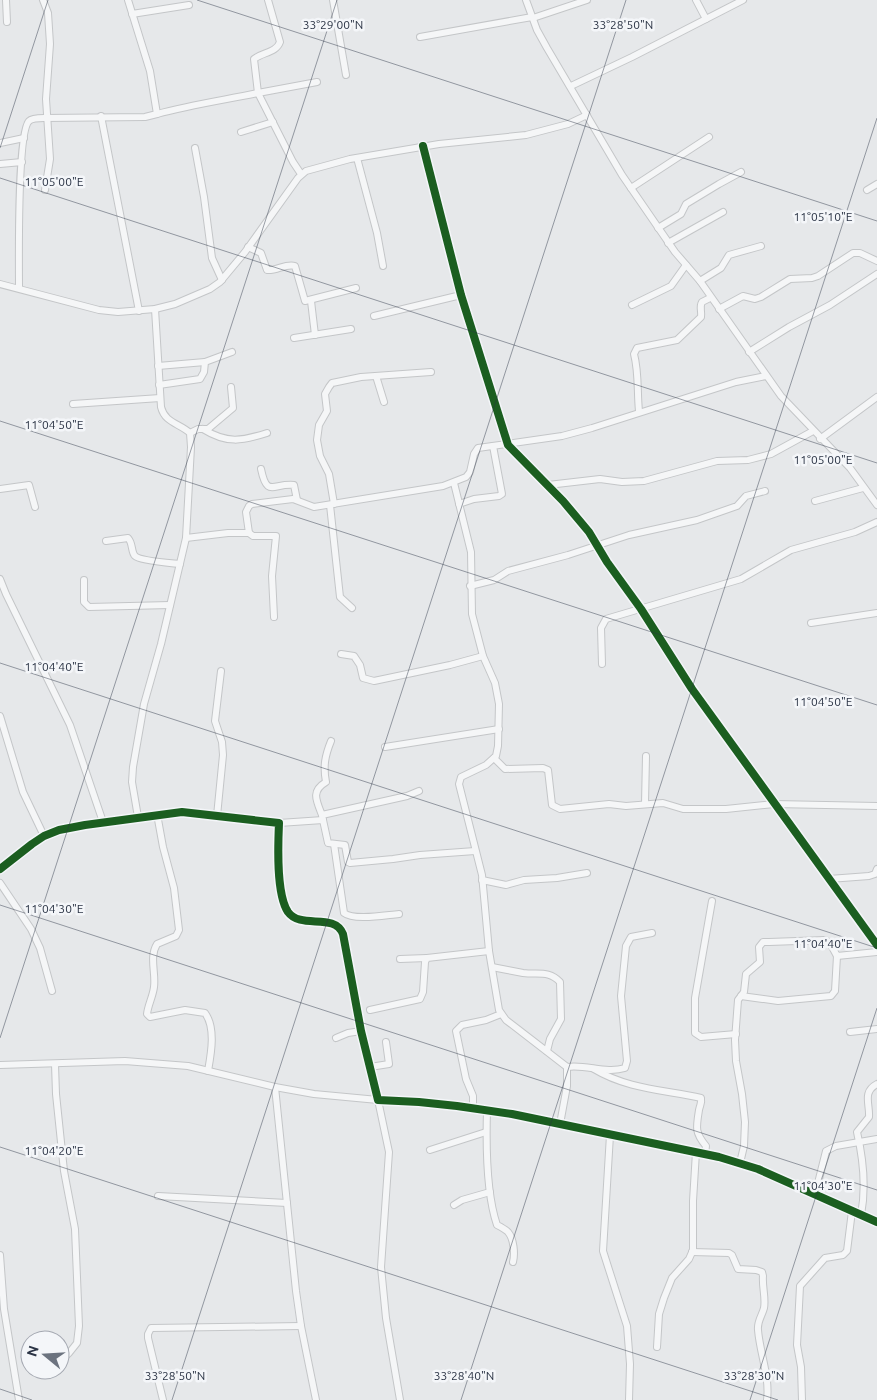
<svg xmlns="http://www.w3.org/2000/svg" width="877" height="1400" font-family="Ubuntu,sans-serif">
  <rect width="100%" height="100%" fill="#e6e8ea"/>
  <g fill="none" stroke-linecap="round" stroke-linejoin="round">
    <!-- street casing -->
    <g stroke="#c4c6c8" stroke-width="8">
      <g id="street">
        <polyline points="6,0 7,22"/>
        <polyline points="43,0 48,13 50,44 46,99 50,159 45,190"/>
        <path d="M 268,0 L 280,42 C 276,53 263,52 254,59 L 258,93 L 317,82"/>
        <polyline points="333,0 346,75"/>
        <polyline points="526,0 537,30 547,48 622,175 675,252 700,281 781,396 850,468 877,505"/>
        <polyline points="696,0 706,19"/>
        <polyline points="132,14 189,5"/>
        <polyline points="533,18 587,0"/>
        <polyline points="420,37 532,17"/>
        <polyline points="571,86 632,57 743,0"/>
        <path d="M 157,114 C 190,105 224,100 258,93 L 293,162 L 301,174"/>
        <polyline points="101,116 139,311"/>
        <polyline points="241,132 273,122"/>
        <polyline points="0,143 24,138"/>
        <polyline points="423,146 461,295 508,445 563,501 589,532 607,562 641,609 692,689 877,945"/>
        <polyline points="195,148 204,197 212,258 222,280"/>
        <polyline points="357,158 377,233 383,266"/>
        <polyline points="0,164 22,162"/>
        <polyline points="631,188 709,137"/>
        <polyline points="867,190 877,184"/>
        <polyline points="658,228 681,214 686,204 719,184 741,172"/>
        <polyline points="668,243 723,212"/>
        <path d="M 248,247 L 261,253 L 267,270 C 277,271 286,263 295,266 L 305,301 L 356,288"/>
        <polyline points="700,281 721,268 729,255 761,246"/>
        <polyline points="0,284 99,310 118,312 155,309 175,304 210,289 220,282 245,252 298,178 306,171 350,159 439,144 526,135 568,124 587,115"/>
        <path d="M 19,288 C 19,265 17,133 29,121 C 32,118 39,118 44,118 L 145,117 L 157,114 L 150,71 L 128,0"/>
        <polyline points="311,301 315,335"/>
        <polyline points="632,305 671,286 686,265"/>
        <polyline points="719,309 743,296 755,299 761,297 790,279 812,278 818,276 853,253 860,253 877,261"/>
        <polyline points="374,316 461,295"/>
        <polyline points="294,338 351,329"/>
        <polyline points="749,352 789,327 830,305 877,274"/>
        <polyline points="158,366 205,362"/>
        <polyline points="376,376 384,402"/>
        <polyline points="159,385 200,379 204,372 205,362 232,352"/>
        <polyline points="73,404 160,398"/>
        <path d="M 639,411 C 637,392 639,373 634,354 L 637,348 L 677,340 L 701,317 C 702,311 699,307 702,302 L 710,298"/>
        <path d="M 203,429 C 227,444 242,441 267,433"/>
        <polyline points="190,433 198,429 208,429 233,408 231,387"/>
        <polyline points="820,439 877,397"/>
        <path d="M 261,469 C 267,498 273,483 294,485 L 297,500"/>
        <polyline points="454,483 471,552 472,614 483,656 495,683 499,704 498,746 496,756 486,765 461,777 459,784 482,875 489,951 499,1010 506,1020 567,1067 567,1086 560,1124"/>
        <polyline points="548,485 600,479 622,482 644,481 717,461 748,460 771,454 813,431"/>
        <polyline points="0,489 29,485 35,507"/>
        <polyline points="815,501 863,488"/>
        <polyline points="334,504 329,474 320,456 317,440 319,425 327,411 325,394 329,387 332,383 337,382 361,377 431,372"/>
        <polyline points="459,504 474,499 499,496 502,494 493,446"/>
        <polyline points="330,505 340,597 352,608"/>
        <polyline points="249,533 253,536 276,536 272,576 274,617"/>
        <polyline points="186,538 228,533 249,533 246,512 249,506 252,504 293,499 314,507 443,486 466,477 470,472 474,454 478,448 562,436 592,428 736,382 766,376"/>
        <path d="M 106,541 L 128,538 C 133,543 131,552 135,556 C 140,561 171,563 180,564"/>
        <polyline points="0,579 6,594 70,725 103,822"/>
        <polyline points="84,580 84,602 89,607 170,605"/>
        <polyline points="470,586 494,580 508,571 568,555 629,535 697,520 737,506 746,496 765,491"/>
        <polyline points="811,623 877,613"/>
        <polyline points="341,654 354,656 360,665 363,678 374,681 450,665 483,656"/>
        <polyline points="602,664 601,628 606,619 741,579 791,550 855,532 877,522"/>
        <polyline points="0,716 23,792 44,836"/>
        <polyline points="385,747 499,729"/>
        <polyline points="494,758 505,769 543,768 548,770 552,805 560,809 609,804 626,806 663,803 683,809 726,809 774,804 877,806"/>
        <polyline points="645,804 646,756"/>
        <path d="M 157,814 L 163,847 L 174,888 L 179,930 L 176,936 L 157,944 C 149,957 156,973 154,987 C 153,996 148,1005 147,1014 L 150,1017 L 185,1010 L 205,1013 C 216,1028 211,1054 208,1071"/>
        <path d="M 322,815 C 316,800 311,791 326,782 C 323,766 325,756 331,741"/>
        <polyline points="217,816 223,755 222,742 215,721 221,671"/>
        <path d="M 138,817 L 132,782 L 133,767 L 144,704 L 161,644 L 186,538 L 191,447 L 190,433 C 179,423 165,423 161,407 L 155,309"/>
        <polyline points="323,820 322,815 407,796 419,791"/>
        <polyline points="279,823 323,820 328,843 345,845 348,862 350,863 393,859 420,855 475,851"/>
        <path d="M 334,844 L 344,913 C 354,921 386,915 399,914"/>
        <path d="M 0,869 L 32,844 L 44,836 L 59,830 L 85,825 L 182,812 L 279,823 C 278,845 276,894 288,912 C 301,930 334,912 343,934 L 361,1031 L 378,1100 L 419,1102 L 457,1106 L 512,1114 L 719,1157 L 758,1169 L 877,1222"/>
        <polyline points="829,879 869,876 875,874 877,869"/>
        <polyline points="482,880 506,885 524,880 557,878 587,873"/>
        <polyline points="0,883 31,929 40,948 52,991"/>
        <polyline points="712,901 695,998 695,1033 701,1037 736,1034"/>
        <polyline points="400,959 427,958"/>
        <path d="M 492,967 C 502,969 513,971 523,973 C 538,975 549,970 560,982 L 561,1019 L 550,1039 L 547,1051"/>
        <polyline points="741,996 778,1001 831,996 835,991 837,956"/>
        <polyline points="370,1010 420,999 423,992 425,962 427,958 489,951"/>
        <polyline points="850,1032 877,1029"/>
        <polyline points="336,1038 348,1033 361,1031"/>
        <polyline points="55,1064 56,1094 64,1171 75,1229 79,1326 77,1343 69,1353 60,1361"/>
        <polyline points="0,1065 125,1061 188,1066 275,1087 314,1094 378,1100 389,1152 381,1267 386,1318 400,1400"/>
        <polyline points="370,1067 389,1064 386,1042"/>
        <path d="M 567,1067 C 586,1064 606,1074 625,1068 L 627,1061 L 621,996 L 626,946 L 631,937 L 652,933"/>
        <path d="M 594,1069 C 627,1089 665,1090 701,1098 C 702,1103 700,1105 699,1110 C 696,1128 695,1133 706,1146 L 705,1154"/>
        <polyline points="275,1087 296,1291 301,1326 316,1400"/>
        <polyline points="473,1108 473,1096 466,1079 456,1031 462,1025 486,1020 501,1014"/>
        <path d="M 487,1110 C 486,1144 486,1193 497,1225 C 501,1227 505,1229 508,1232 C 514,1239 515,1254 513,1262"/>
        <polyline points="610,1135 603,1251 627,1326 630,1364 629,1400"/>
        <polyline points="430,1150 486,1132"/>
        <polyline points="740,1163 744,1146 745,1122 742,1094 736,1061 735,1040 738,1000 744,992 746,974 760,962 759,947 763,942 769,942 825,940 830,943 837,956 877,952"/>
        <polyline points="815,1195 826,1151 836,1146 877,1139"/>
        <polyline points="158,1196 287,1203"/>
        <polyline points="454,1205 462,1200 490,1192"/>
        <path d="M 861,1215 C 866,1189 863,1158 857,1132 L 869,1117 C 870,1104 862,1092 877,1084"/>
        <path d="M 692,1252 L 729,1253 L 732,1255 L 738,1269 L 756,1270 L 762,1272 L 763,1276 C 762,1287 766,1298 764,1308 C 762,1316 757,1321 758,1330 C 760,1354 770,1377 767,1400"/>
        <polyline points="0,1255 4,1309 19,1400"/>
        <polyline points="657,1347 659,1314 664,1298 672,1278 689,1259 693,1250 693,1201 696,1152"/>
        <polyline points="163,1400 148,1338 148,1334 151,1328 301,1326"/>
        <polyline points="802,1400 801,1367 797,1345 800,1286 825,1258 843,1255 847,1251 852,1211"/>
      </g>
    </g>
    <!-- street -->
    <use href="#street" stroke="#f5f6f7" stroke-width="6"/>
    <!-- cycleway casing -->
    <g stroke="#f4f6f9" stroke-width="11">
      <g id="cycleway">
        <polyline points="423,146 461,295 508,445 563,501 589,532 607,562 641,609 692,689 877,945"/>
        <path d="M 0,869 L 32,844 L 44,836 L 59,830 L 85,825 L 182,812 L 279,823 C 278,845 276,894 288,912 C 301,930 334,912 343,934 L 361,1031 L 378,1100 L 419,1102 L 457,1106 L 512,1114 L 719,1157 L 758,1169 L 877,1222"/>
      </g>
    </g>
    <!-- cycleway -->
    <use href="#cycleway" stroke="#1b5e20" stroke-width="8"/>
  </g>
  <!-- ticks -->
  <path fill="none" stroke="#2b3445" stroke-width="1" stroke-opacity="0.45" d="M 197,0 L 877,221M 0,148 L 48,0M 0,178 L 877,463M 0,421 L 877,705M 0,663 L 877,948M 0,905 L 877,1190M 0,1038 L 337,0M 0,1147 L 778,1400M 0,1389 L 32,1400M 172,1400 L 626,0M 461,1400 L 877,118M 750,1400 L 877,1008"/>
  <g font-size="12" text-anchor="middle" fill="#2b3445" stroke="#f4f6f9" stroke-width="5" stroke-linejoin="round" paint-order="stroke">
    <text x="333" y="29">33°29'00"N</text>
    <text x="623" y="29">33°28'50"N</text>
    <text x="54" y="186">11°05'00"E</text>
    <text x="823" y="221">11°05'10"E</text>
    <text x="54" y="429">11°04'50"E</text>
    <text x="823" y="464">11°05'00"E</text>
    <text x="54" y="671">11°04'40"E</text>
    <text x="823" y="706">11°04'50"E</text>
    <text x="54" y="913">11°04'30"E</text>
    <text x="823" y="948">11°04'40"E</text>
    <text x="54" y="1155">11°04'20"E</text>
    <text x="823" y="1190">11°04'30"E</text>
    <text x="175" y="1380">33°28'50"N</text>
    <text x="464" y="1380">33°28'40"N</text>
    <text x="754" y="1380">33°28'30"N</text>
  </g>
  <!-- north arrow -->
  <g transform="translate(45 1355) rotate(288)"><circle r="24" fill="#f4f6f9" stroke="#a4a8b1"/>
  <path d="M0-4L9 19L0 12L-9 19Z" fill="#6c737f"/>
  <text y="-8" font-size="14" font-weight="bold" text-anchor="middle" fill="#2b3445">N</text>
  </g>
</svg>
